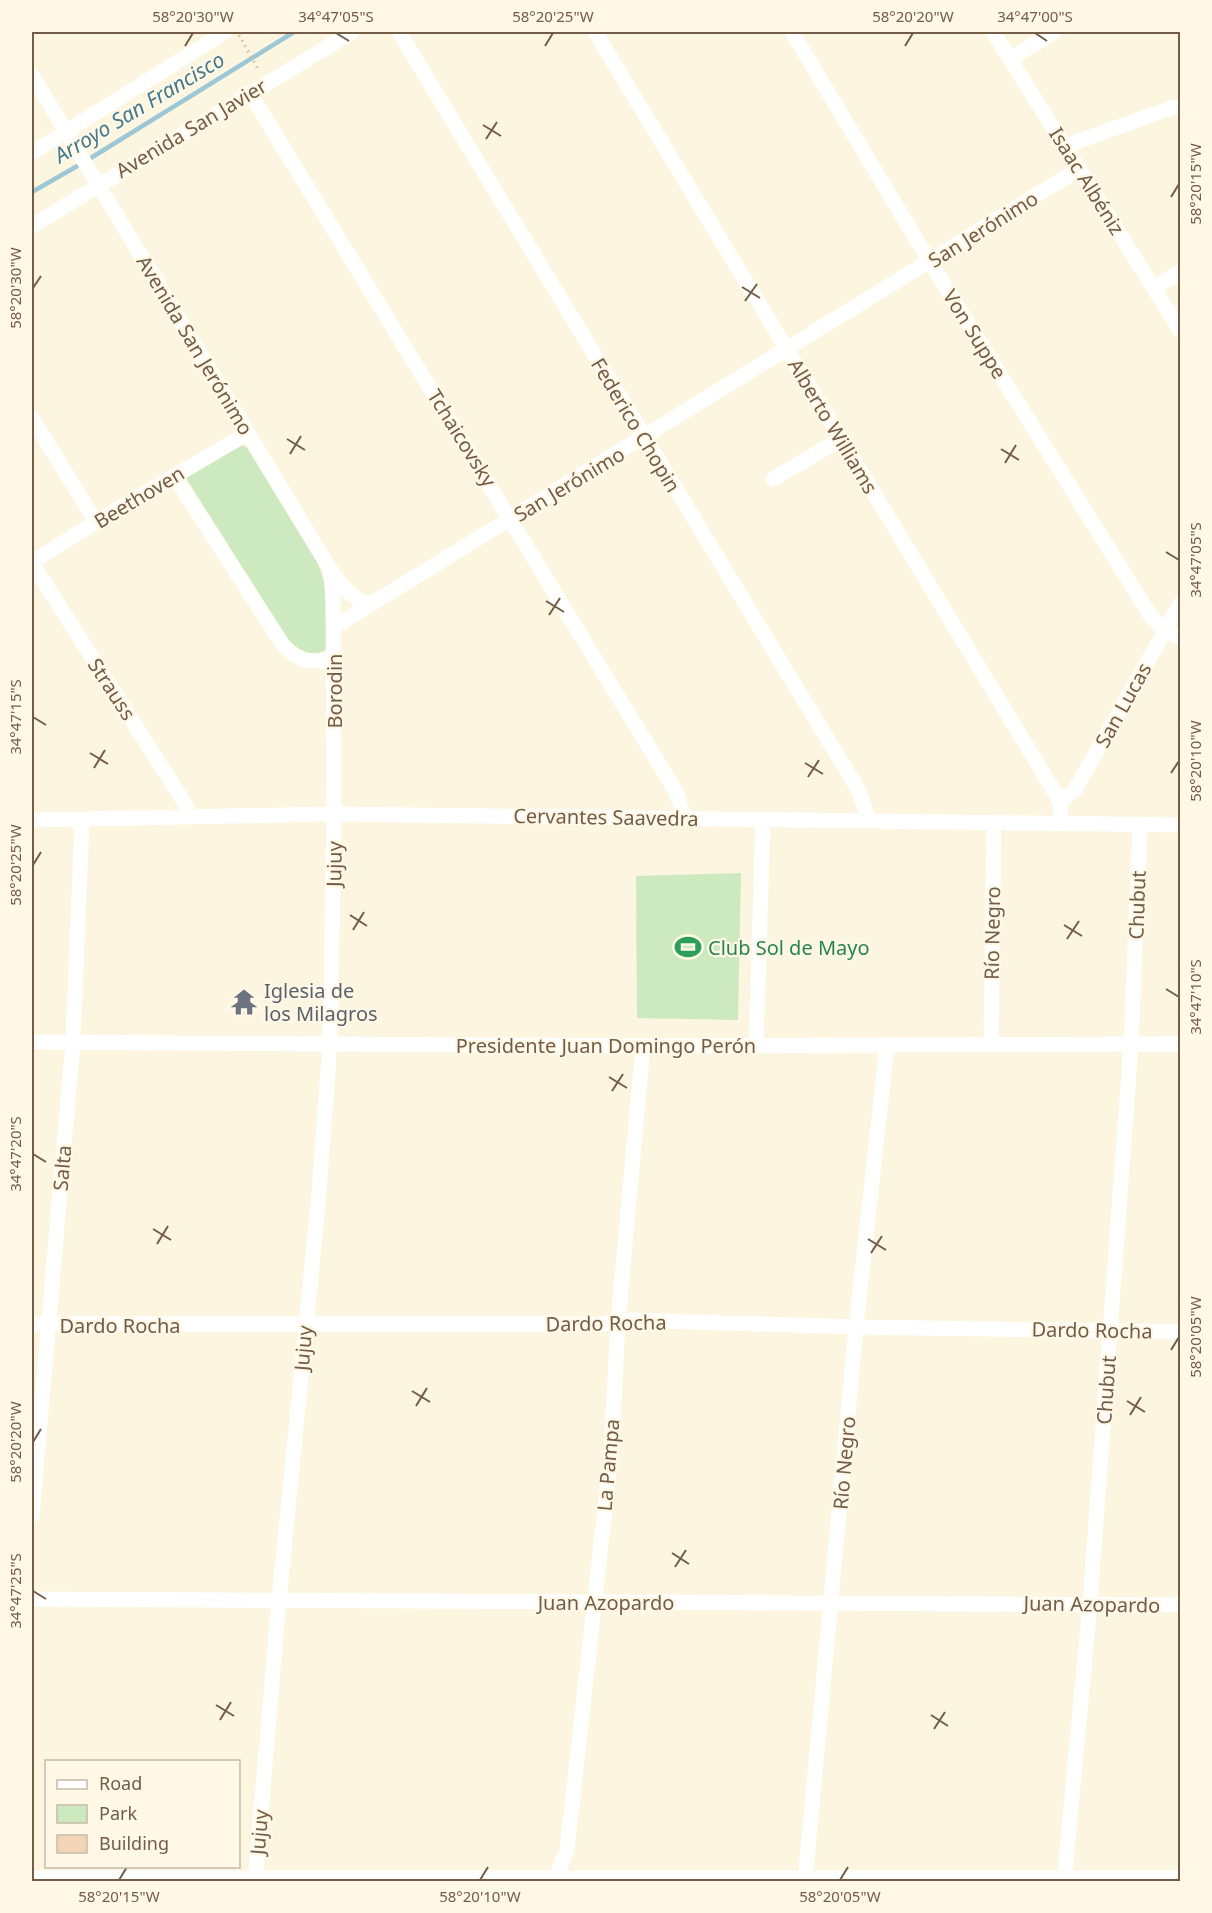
<svg xmlns="http://www.w3.org/2000/svg" width="1212" height="1913" font-family="'Noto Sans',sans-serif">
  <rect width="100%" height="100%" fill="#fcf5e0"/>
  <!-- green -->
  <g fill="#cce9bf">
    <path d="M 242,445 L 247,448 L 318,564 L 324,581 L 328,649 C 308,658 305,656 289,641 L 186,478 Z"/>
    <polygon points="741,873 738,1020 637,1018 636,876"/>
  </g>
  <g fill="none" stroke-linecap="round" stroke-linejoin="round">
    <!-- stream -->
    <polyline stroke="#9bc7d7" stroke-width="4.5" points="32,192 86,161 294,32"/>
  </g>
  <!-- building -->
  <rect fill="#f2d5b8" stroke="#e4be98" stroke-width="1.5" x="239" y="991" width="10" height="23"/>
  <g fill="none" stroke-linecap="round" stroke-linejoin="round">
    <!-- path -->
    <polyline stroke="#d6b99c" stroke-width="3" stroke-dasharray="1.5 4.5" stroke-linecap="butt" points="239,35 259,71"/>
    <!-- minor -->
    <g stroke="#fff" stroke-width="15">
      <polyline points="399,32 859,791 869,820"/>
      <polyline points="595,32 1060,801 1061,823"/>
      <polyline points="792,32 930,262 1152,618 1165,630 1180,638"/>
      <polyline points="993,32 1180,330"/>
      <polyline points="1010,59 1054,32"/>
      <path d="M 32,75 L 330,569 C 341,586 350,596 368,605"/>
      <polyline points="250,93 675,790 685,818"/>
      <polyline points="1065,146 1174,107"/>
      <polyline points="32,153 225,32"/>
      <polyline points="32,226 352,32"/>
      <polyline points="1153,288 1180,272"/>
      <polyline points="32,418 96,522"/>
      <path d="M 174,476 L 283,645 C 300,663 310,661 334,661"/>
      <polyline points="773,479 841,439"/>
      <polyline points="32,562 96,522 248,433"/>
      <polyline points="32,563 177,791 186,805 188,817"/>
      <polyline points="334,627 1079,169"/>
      <polyline points="1060,801 1075,790 1180,604"/>
      <polyline points="32,820 334,814 1180,825"/>
      <polyline points="32,1042 643,1046 1180,1044"/>
      <polyline points="991,1043 994,822"/>
      <polyline points="756,1045 763,821"/>
      <polyline points="32,1324 601,1324 631,1320 856,1327 1180,1332"/>
      <polyline points="32,1515 73,1042 82,820"/>
      <polyline points="32,1599 1180,1605"/>
      <polyline points="32,1878 1180,1878"/>
      <polyline points="255,1882 279,1600 318,1205 330,1043 334,814 333,592 330,569"/>
      <polyline points="554,1882 567,1850 611,1454 618,1322 643,1046"/>
      <polyline points="805,1882 856,1327 887,1045"/>
      <polyline points="1064,1882 1090,1604 1131,1045 1140,825"/>
    </g>
  </g>
  <!-- ticks -->
  <path fill="none" stroke="#735c48" stroke-width="2" d="M 336,33 L 349,41M 1035,33 L 1047,41M 185,46 L 193,33M 545,46 L 553,33M 905,46 L 913,33M 483,125 L 501,136M 486,139 L 497,122M 1171,197 L 1179,184M 742,287 L 760,298M 33,288 L 41,276M 745,301 L 757,284M 287,439 L 305,450M 1001,449 L 1019,460M 290,454 L 301,436M 1005,463 L 1016,445M 1166,552 L 1179,560M 546,601 L 564,612M 549,615 L 560,598M 33,717 L 46,725M 90,753 L 108,764M 805,763 L 823,774M 94,768 L 105,750M 1171,773 L 1179,761M 808,777 L 819,760M 33,865 L 41,852M 350,915 L 367,926M 1064,925 L 1082,936M 353,930 L 364,912M 1067,939 L 1079,921M 1166,989 L 1179,997M 609,1077 L 627,1088M 612,1091 L 623,1074M 33,1154 L 46,1162M 153,1229 L 171,1240M 868,1239 L 886,1250M 157,1244 L 168,1226M 871,1253 L 882,1236M 1171,1350 L 1179,1337M 412,1391 L 430,1402M 1127,1401 L 1145,1412M 416,1406 L 427,1388M 1130,1415 L 1141,1397M 33,1442 L 41,1429M 672,1553 L 689,1564M 675,1567 L 686,1550M 33,1591 L 46,1599M 216,1705 L 234,1716M 931,1715 L 948,1726M 220,1720 L 231,1702M 934,1729 L 945,1712M 119,1880 L 127,1867M 480,1880 L 488,1867M 840,1880 L 848,1867"/>
  <!-- icons -->
  <defs>
    <g id="stadium-bare" transform="scale(2.07)"><path d="M0-5a6.5 5 0 1 0 0 10a6.5 5 0 1 0 0-10ZM-3.5-1.8h7v3.6h-7Z" fill="#2e9e5b" stroke="#fff8e7" stroke-width="2.5" paint-order="stroke"/></g>
    <g id="temple-bare" transform="scale(2.07)"><path d="M0-6L5-2H3V0L6.5 2.5H4V6H1.5V3h-3V6H-4V2.5H-6.5L-3 0V-2H-5Z" fill="#6b7280" stroke="#fff8e7" stroke-width="2.5" paint-order="stroke"/></g>
  </defs>
  <g fill-rule="evenodd">
    <use href="#stadium-bare" x="688" y="947"/>
    <use href="#temple-bare" x="244" y="1002"/>
  </g>
  <g text-anchor="middle" dominant-baseline="central" stroke-width="4.5" stroke-linejoin="round" paint-order="stroke">
    <!-- street labels -->
    <g font-size="20" fill="#735c48" stroke="#fff8e7">
      <text transform="translate(191 128) rotate(-31)">Avenida San Javier</text>
      <text transform="translate(1087 181) rotate(58)">Isaac Albéniz</text>
      <text transform="translate(983 229) rotate(-32)">San Jerónimo</text>
      <text transform="translate(975 334) rotate(58)">Von Suppe</text>
      <text transform="translate(195 345) rotate(59)">Avenida San Jerónimo</text>
      <text transform="translate(636 425) rotate(59)">Federico Chopin</text>
      <text transform="translate(833 426) rotate(59)">Alberto Williams</text>
      <text transform="translate(462 438) rotate(58)">Tchaicovsky</text>
      <text transform="translate(569 484) rotate(-31)">San Jerónimo</text>
      <text transform="translate(139 497) rotate(-31)">Beethoven</text>
      <text transform="translate(112 689) rotate(57)">Strauss</text>
      <text transform="translate(334 691) rotate(-90)">Borodin</text>
      <text transform="translate(1123 705) rotate(-61)">San Lucas</text>
      <text transform="translate(606 817) rotate(1)">Cervantes Saavedra</text>
      <text transform="translate(334 864) rotate(-89)">Jujuy</text>
      <text transform="translate(1137 905) rotate(-88)">Chubut</text>
      <text transform="translate(992 933) rotate(-89)">Río Negro</text>
      <text x="606" y="1045">Presidente Juan Domingo Perón</text>
      <text transform="translate(62 1168) rotate(-85)">Salta</text>
      <text transform="translate(606 1323) rotate(-1)">Dardo Rocha</text>
      <text x="120" y="1325">Dardo Rocha</text>
      <text transform="translate(1092 1330) rotate(1)">Dardo Rocha</text>
      <text transform="translate(303 1348) rotate(-85)">Jujuy</text>
      <text transform="translate(1106 1390) rotate(-86)">Chubut</text>
      <text transform="translate(844 1463) rotate(-85)">Río Negro</text>
      <text transform="translate(608 1465) rotate(-85)">La Pampa</text>
      <text x="606" y="1602">Juan Azopardo</text>
      <text transform="translate(1092 1604) rotate(1)">Juan Azopardo</text>
      <text transform="translate(259 1832) rotate(-85)">Jujuy</text>
    </g>
    <!-- leisure labels -->
    <g font-size="20" fill="#27864d" stroke="#fff8e7" text-anchor="start">
      <text x="708" y="947">Club Sol de Mayo</text>
    </g>
    <!-- worship labels -->
    <g font-size="20" fill="#5b616d" stroke="#fff8e7" text-anchor="start">
      <text x="264" y="990">Iglesia de<tspan x="264" dy="23">los Milagros</tspan></text>
    </g>
    <!-- water labels -->
    <g font-size="21" font-style="italic" fill="#44798e" stroke="#fff8e7">
      <text transform="translate(139 107) rotate(-31)">Arroyo San Francisco</text>
    </g>
  </g>
  <!-- border -->
  <rect width="1212" height="1913" fill="none" stroke="#fff8e7" stroke-width="66"/>
  <!-- legend -->
  <rect x="45" y="1760" width="195" height="108" fill="#fff8e7" stroke="#c7baa7" stroke-width="1.5"/>
  <rect x="57" y="1780" width="30" height="9" fill="#ffffff" stroke="#c7baa7" stroke-width="1.5"/>
  <text x="99" y="1790" font-size="18" fill="#735c48">Road</text>
  <rect x="57" y="1805" width="30" height="18" fill="#cce9bf" stroke="#c7baa7" stroke-width="1.5"/>
  <text x="99" y="1820" font-size="18" fill="#735c48">Park</text>
  <rect x="57" y="1835" width="30" height="18" fill="#f2d5b8" stroke="#c7baa7" stroke-width="1.5"/>
  <text x="99" y="1850" font-size="18" fill="#735c48">Building</text>
  <rect x="33" y="33" width="1146" height="1847" fill="none" stroke="#735c48" stroke-width="2"/>
  <g font-size="15" text-anchor="middle" fill="#735c48">
    <text x="193" y="22">58°20'30"W</text>
    <text x="336" y="22">34°47'05"S</text>
    <text x="553" y="22">58°20'25"W</text>
    <text x="913" y="22">58°20'20"W</text>
    <text x="1035" y="22">34°47'00"S</text>
    <text transform="translate(1196 184) rotate(-90)" y="5">58°20'15"W</text>
    <text transform="translate(16 288) rotate(-90)" y="5">58°20'30"W</text>
    <text transform="translate(1196 560) rotate(-90)" y="5">34°47'05"S</text>
    <text transform="translate(16 717) rotate(-90)" y="5">34°47'15"S</text>
    <text transform="translate(1196 761) rotate(-90)" y="5">58°20'10"W</text>
    <text transform="translate(16 865) rotate(-90)" y="5">58°20'25"W</text>
    <text transform="translate(1196 997) rotate(-90)" y="5">34°47'10"S</text>
    <text transform="translate(16 1154) rotate(-90)" y="5">34°47'20"S</text>
    <text transform="translate(1196 1337) rotate(-90)" y="5">58°20'05"W</text>
    <text transform="translate(16 1442) rotate(-90)" y="5">58°20'20"W</text>
    <text transform="translate(16 1591) rotate(-90)" y="5">34°47'25"S</text>
    <text x="119" y="1902">58°20'15"W</text>
    <text x="480" y="1902">58°20'10"W</text>
    <text x="840" y="1902">58°20'05"W</text>
  </g>
</svg>
